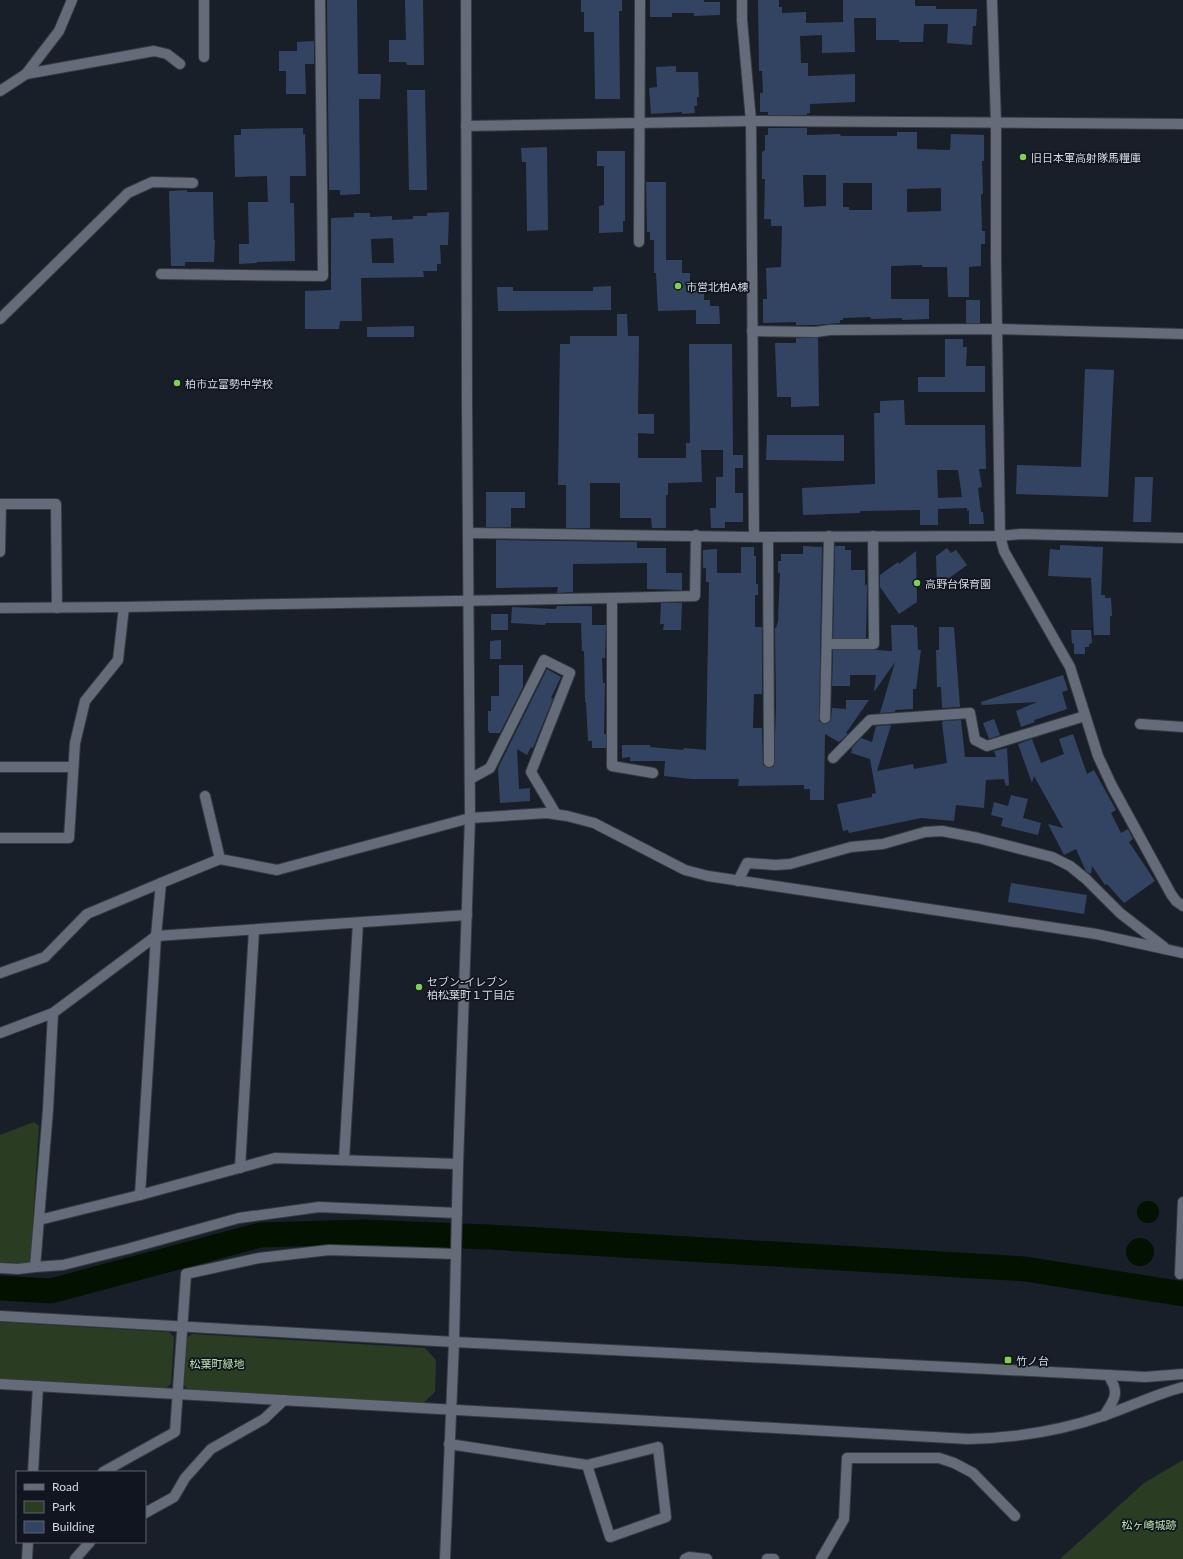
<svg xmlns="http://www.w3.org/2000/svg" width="1183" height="1559" font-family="Lato,'Noto Sans JP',sans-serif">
  <rect width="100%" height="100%" fill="#191f29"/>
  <!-- green -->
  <g fill="#2a3c21">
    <polygon points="34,1122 39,1126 30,1264 0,1262 0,1135"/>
    <polygon points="0,1322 169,1332 174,1337 171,1384 166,1388 0,1379"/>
    <polygon points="192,1334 425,1348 436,1360 435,1392 423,1403 188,1390 184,1385 187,1338"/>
    <polygon points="1183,1460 1183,1559 1060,1559 1144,1483"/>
  </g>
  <!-- water -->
  <g fill="#021100">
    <circle cx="1148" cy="1212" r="11"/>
    <circle cx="1140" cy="1252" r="14"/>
  </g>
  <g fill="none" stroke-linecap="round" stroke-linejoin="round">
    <!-- river -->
    <polyline stroke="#021100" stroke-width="25" points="0,1288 51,1291 260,1235 362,1232 489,1237 1025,1269 1183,1294"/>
  </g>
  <!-- building -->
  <g fill="#334462" fill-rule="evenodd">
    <polygon points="327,0 357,0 358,74 381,74 380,99 359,99 360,194 340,195 340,190 329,190"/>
    <polygon points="405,0 423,0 424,65 407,65 406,62 389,62 389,40 406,40"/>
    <polygon points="581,0 622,0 622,11 619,11 620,99 595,99 594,32 584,32 584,12 581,12"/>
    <polygon points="650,0 704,0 704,2 720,2 720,15 694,16 694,13 672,13 672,17 650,17"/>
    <polygon points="758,0 779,0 779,7 782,7 782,13 806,12 806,23 843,22 843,0 915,0 915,6 936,6 936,9 977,9 976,26 973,26 972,45 947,43 948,24 924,24 923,42 899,42 899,40 876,40 876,18 854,18 855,52 822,53 822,35 800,36 801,63 808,63 808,76 855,74 855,102 810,104 810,113 807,113 807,115 768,115 768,112 760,112 760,93 763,93 762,71 759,71"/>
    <polygon points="314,41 314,64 305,64 306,94 286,94 286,71 279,71 279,51 297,51 297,42"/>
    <polygon points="676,66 676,72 698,72 699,97 697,97 697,106 694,106 695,113 682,114 682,112 651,114 649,88 657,87 656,67"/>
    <polygon points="407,90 425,90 427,190 409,190"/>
    <polygon points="303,128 303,134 305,134 306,176 290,176 290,203 294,203 295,261 257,262 257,263 239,264 239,244 249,244 248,202 268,202 267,176 235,177 234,135 241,135 241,129"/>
    <path d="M 768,128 L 807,128 L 807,135 L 840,134 L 841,136 L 897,136 L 897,132 L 917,132 L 917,149 L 950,150 L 951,134 L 984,135 L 984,161 L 982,161 L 983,194 L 981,194 L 982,231 L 985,231 L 985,244 L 981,244 L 981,266 L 969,267 L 969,297 L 948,297 L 947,267 L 922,267 L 922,265 L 891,266 L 891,299 L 929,299 L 929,319 L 902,320 L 902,318 L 871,319 L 870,317 L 843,318 L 843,320 L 840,320 L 840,323 L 816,325 L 796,325 L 796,322 L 763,323 L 763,299 L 767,299 L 766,268 L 781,267 L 782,226 L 771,226 L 771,219 L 764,219 L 765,179 L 762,179 L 762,152 L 765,150 L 765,135 L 768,135 ZM 803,175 L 826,175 L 826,206 L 804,207 ZM 843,183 L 872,183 L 872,210 L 849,210 L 849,207 L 843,207 ZM 941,188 L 941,211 L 907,212 L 907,189 Z"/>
    <polygon points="547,147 548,230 527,231 526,162 522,162 521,148"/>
    <polygon points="597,151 625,151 625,221 623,221 623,232 599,233 599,206 604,205 604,166 597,166"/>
    <polygon points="646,182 666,182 666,260 682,260 682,273 690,273 690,282 694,282 694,288 701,287 701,294 704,294 704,300 710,300 710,306 719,306 720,324 696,324 696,310 658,311 656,273 654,273 654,240 650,240 650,232 647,232"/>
    <polygon points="187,190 187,192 213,192 214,240 215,240 214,262 185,262 185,266 171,266 169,191"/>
    <path d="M 449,212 L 448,245 L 440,245 L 441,264 L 437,264 L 437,271 L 423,271 L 424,277 L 361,278 L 362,321 L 340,321 L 339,329 L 305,329 L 305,291 L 331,290 L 331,218 L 354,217 L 354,213 L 370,213 L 370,217 L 392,216 L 392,220 L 413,219 L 413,216 L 427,216 L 427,213 ZM 393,238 L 394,263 L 372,263 L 371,239 Z"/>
    <polygon points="611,286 611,310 498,311 497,287 513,287 513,291 593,291 593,287"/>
    <rect x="966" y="300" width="14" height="23"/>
    <polygon points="617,314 627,314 628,336 639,336 638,414 654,414 654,434 638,433 638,458 686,458 686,443 690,443 689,344 732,344 733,455 743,455 743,468 735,468 735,493 743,493 743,522 725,522 725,528 711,528 710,508 716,508 716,477 723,477 723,450 701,450 702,482 668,483 668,495 666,495 666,528 652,528 651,518 620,518 620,483 590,483 590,528 566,528 566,485 558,485 560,344 570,344 570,336 617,336"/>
    <polygon points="414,326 414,337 367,337 367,327"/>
    <polygon points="796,338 818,338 819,406 791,407 791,397 777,397 775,343 796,343"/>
    <polygon points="945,339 963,339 963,347 967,347 966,366 985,366 985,392 918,392 918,377 945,377"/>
    <polygon points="1085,369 1114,370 1108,497 1016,494 1017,465 1081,467"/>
    <path d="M 904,400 L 905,425 L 985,425 L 986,469 L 979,469 L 982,487 L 978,488 L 981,512 L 983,512 L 984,524 L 969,524 L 969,510 L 967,511 L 967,508 L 938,509 L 938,525 L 920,525 L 920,510 L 860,511 L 860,513 L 803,515 L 802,488 L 875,484 L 874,413 L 880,413 L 880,401 ZM 937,470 L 958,470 L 962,497 L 938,498 Z"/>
    <polygon points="767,435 844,435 844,461 766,460"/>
    <polygon points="1135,477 1153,477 1151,522 1133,522"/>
    <polygon points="486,492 525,492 525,508 511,508 511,527 486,527"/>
    <polygon points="496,540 637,542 637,548 666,548 666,573 682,573 682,590 647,589 647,563 573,564 573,592 557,593 558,587 496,588"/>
    <polygon points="1060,545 1103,547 1101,595 1105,595 1105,598 1111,598 1112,616 1110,616 1110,635 1094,635 1091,578 1048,576 1050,549 1060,550"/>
    <polygon points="803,546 822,547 819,721 824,724 828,723 831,719 832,708 846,709 846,700 869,700 846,733 848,734 839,742 825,734 824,800 810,800 810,789 804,789 804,785 738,786 739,779 692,779 664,776 665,761 630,761 630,757 622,758 622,745 650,745 650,747 683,750 684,748 706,750 709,582 706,582 706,568 703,568 703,550 717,549 717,573 741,573 741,547 754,547 754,556 756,556 756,584 758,584 758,595 755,595 755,627 762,627 762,694 754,694 753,728 762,728 763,765 769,768 774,766 776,706 775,628 776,628 778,621 780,573 778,573 778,561 781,561 781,554 803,554"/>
    <polygon points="835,546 845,546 845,550 851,550 851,570 865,570 865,586 867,584 866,638 833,638"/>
    <polygon points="947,548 951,553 956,550 967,565 937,587 936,556"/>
    <polygon points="916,551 917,602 899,614 880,587 880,575 898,562 899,564"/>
    <polygon points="661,603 682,603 681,630 663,630 664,624 660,624"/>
    <polygon points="557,606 591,606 592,607 592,625 606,625 605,658 602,658 603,683 605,683 604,734 606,734 606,748 592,748 592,741 588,741 586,702 585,702 584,651 582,651 581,623 546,623 545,625 511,623 512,607 556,609"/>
    <rect x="491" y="614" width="17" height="16"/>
    <polygon points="891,625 914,625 914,627 917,627 918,650 921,650 916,689 913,689 913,709 895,710 895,712 880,713 895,662 874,692 876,675 850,675 850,686 832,686 833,650 877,650 892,651"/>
    <polygon points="939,627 954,627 960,707 942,708 941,687 937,687 936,650 939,650"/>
    <polygon points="1071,630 1091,630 1092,643 1089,644 1089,647 1085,647 1085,654 1074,654 1074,643 1072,644"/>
    <polygon points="501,640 501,659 490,659 490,641"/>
    <polygon points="499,665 523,665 523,687 500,733 489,733 489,731 488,731 488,711 491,711 491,696 499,696"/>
    <polygon points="547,669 561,677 551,698 553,699 533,748 531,747 527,755 517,749 519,789 530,788 530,801 500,803 498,768"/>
    <polygon points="1063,675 1068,690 1062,692 1067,709 1034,720 1035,722 1021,727 1016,711 1037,702 982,705 981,702"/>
    <polygon points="994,719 1000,735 989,739 983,723"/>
    <polygon points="961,720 965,757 996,757 994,751 1007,748 1009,785 1006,786 1004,779 986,780 984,808 956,805 954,821 921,818 849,833 848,830 843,831 837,804 872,797 872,794 876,793 870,759 851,753 852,749 851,749 861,738 872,742 876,726 891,725 877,771 913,764 914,769 947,763 942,723 943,721"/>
    <polygon points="1073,734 1087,774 1094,770 1116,810 1111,813 1121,833 1128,829 1133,839 1129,842 1155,881 1124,903 1107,884 1105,885 1092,866 1091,874 1086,871 1076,849 1064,855 1048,824 1063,828 1034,776 1032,783 1018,744 1032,739 1041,763 1064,754 1059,739"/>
    <polygon points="1011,795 1028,799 1023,818 1041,823 1038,835 1001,826 1003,818 991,815 994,802 1008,806"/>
    <polygon points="1011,883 1087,895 1084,914 1008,902"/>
  </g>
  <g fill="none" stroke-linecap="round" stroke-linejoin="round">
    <!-- street casing -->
    <g stroke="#373a42" stroke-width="12">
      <g id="street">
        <polyline points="742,0 742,20 751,121 754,537"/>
        <polyline points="992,0 996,123 996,258 1000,536 1004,551 1013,567 1070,667 1098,756 1112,786 1171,894 1176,901 1183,906"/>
        <polyline points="204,57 204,0"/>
        <polyline points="26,74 154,51 167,54 180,64"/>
        <polyline points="0,91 26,74 59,31 72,0"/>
        <polyline points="466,126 751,121 1183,124"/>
        <polyline points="639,242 640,0"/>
        <polyline points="161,274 323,276 320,0"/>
        <polyline points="0,319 128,193 152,182 193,183"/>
        <polyline points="752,331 816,332 830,330 998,329 1183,334"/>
        <polyline points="468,533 754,537 1000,536 1021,534 1183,538"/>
        <polyline points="768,537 769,762"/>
        <polyline points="0,552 1,504 56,504 57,608"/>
        <polyline points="612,598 695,596 696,535"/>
        <polyline points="0,608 124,607 612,598 612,766 653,773"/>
        <polyline points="827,644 874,644 873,536"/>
        <polyline points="825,718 829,536"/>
        <polyline points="1140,724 1183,727"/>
        <polyline points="833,758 870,720 970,713 975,740 987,746 1085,716"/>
        <polyline points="0,767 73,767"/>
        <polyline points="470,779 490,768 544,660 570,673 531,772 556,814"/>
        <polyline points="205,796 220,859 277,870 470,818 547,813 567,816 594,823 685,870 708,876 1096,934 1183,953"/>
        <polyline points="0,838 69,838 75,743 85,701 118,660 124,607"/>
        <polyline points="738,881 747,863 775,865 790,864 851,847 883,844 925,832 942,831 978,838 1052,857 1070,866 1086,879 1120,913 1164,947"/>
        <polyline points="0,973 45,957 87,914 161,883"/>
        <polyline points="0,1033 53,1013 156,936 467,915"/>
        <polyline points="344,1160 358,923"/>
        <polyline points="240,1168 254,930"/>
        <polyline points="140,1195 156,936 161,883 220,859"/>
        <polyline points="39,1220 140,1195 275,1158 458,1164"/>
        <polyline points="35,1267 48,1110 53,1013"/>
        <polyline points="0,1268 18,1269 35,1267 63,1265 127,1249 239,1218 319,1207 457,1213"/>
        <polyline points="1180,1274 1183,1202"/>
        <path d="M 1104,1416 C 1114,1399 1121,1394 1108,1375"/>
        <polyline points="449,1444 587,1465 610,1537 666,1517 658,1447 587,1465"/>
        <polyline points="33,1472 38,1386"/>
        <polyline points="103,1472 175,1432 186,1274 259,1258 329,1250 456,1254"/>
        <polyline points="145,1513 174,1497 185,1478 211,1449 264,1419 284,1400"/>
        <polyline points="27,1559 28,1542"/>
        <polyline points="75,1559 90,1542"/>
        <polyline points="685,1559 689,1557 707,1559"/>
        <polyline points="767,1559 774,1559"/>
        <polyline points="821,1559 844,1519 847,1458 939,1458 954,1463 973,1473 1015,1516"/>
      </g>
    </g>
    <!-- secondary casing -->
    <g stroke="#373a42" stroke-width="12">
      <g id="secondary">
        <polyline points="0,1316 454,1342 1108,1375 1145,1377 1183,1374"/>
        <path d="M 0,1384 L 968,1439 C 1013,1438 1060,1431 1103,1416 C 1130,1407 1155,1394 1183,1387"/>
        <polyline points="445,1559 454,1342 458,1164 470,818 467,402 466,0"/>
      </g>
    </g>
    <!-- street -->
    <use href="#street" stroke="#656c79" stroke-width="10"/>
    <!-- secondary -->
    <use href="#secondary" stroke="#656c79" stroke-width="10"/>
  </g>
  <!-- markers -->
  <g fill="#80d051" stroke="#10151f" stroke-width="1.5">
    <circle cx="1023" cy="157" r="4"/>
    <circle cx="678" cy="286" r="4"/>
    <circle cx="177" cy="383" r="4"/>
    <circle cx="917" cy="583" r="4"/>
    <circle cx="419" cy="987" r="4"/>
    <rect x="1004" y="1356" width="8" height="8" rx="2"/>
  </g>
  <g text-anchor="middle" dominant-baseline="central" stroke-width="3.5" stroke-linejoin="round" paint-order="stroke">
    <!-- poi labels -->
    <g font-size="11" fill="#d4d8df" stroke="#10151f" text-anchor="start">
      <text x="1031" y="157">旧日本軍高射隊馬糧庫</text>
      <text x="686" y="286">市営北柏A棟</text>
      <text x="185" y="383">柏市立富勢中学校</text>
      <text x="925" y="583">高野台保育園</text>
      <text x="427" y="981">セブン-イレブン<tspan x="427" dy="13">柏松葉町１丁目店</tspan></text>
      <text x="1016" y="1360">竹ノ台</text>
    </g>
    <!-- park labels -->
    <g font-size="11" fill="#bde4ab" stroke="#10151f">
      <text x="217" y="1363">松葉町緑地</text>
      <text x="1149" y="1524">松ヶ崎城跡</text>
    </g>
  </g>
  <!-- legend -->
  <rect x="16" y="1471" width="130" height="72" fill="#10151f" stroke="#5e636c"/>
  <rect x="24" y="1484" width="20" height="6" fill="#656c79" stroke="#5e636c"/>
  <text x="52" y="1491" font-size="12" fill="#d4d8df">Road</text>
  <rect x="24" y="1501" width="20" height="12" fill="#2a3c21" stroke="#5e636c"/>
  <text x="52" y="1511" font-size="12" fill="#d4d8df">Park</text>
  <rect x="24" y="1521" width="20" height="12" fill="#334462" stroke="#5e636c"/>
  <text x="52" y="1531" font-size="12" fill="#d4d8df">Building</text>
</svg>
